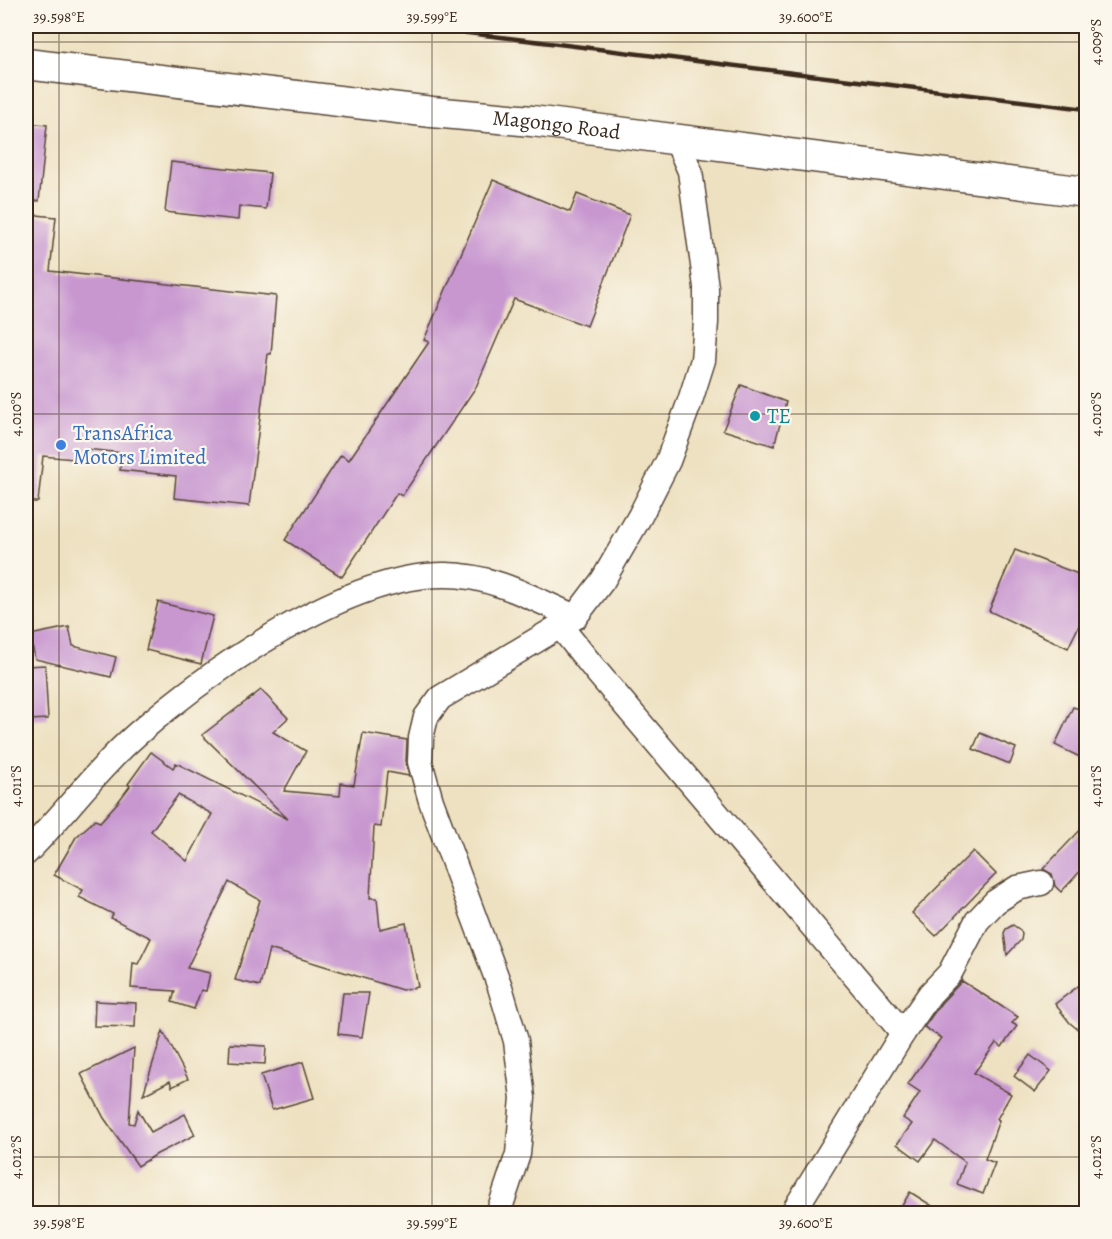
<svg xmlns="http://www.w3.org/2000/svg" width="1112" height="1239" font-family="Alegreya,serif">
  <rect width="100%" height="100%" fill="#fbf7ec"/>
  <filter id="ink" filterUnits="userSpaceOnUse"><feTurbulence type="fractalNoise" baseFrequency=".0167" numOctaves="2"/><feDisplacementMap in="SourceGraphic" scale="12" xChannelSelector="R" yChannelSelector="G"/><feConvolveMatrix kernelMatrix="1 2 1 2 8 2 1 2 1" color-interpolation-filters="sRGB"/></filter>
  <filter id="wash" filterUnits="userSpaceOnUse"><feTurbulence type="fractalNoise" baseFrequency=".008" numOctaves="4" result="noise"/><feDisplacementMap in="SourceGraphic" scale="24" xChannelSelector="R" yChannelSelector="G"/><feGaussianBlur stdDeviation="1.35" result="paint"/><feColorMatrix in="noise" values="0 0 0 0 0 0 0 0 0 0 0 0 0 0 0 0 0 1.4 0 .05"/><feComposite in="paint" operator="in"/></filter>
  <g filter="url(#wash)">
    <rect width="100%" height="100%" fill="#eee1c1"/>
    <g id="blocks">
      <!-- building -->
      <g fill="#c897d0" fill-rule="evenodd">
        <polygon points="26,123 47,125 39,201 26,200"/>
        <polygon points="171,162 270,173 266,209 239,206 238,220 165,212"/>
        <polygon points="493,180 570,212 577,194 630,215 587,326 514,299 476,387 402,496 397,493 342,577 285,540 341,455 349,460 429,342 424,340"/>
        <polygon points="26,214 56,217 50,271 276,296 271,354 268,354 249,506 174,498 176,476 120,470 122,453 86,449 84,460 43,456 38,502 26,502"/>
        <polygon points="741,385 786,402 774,446 723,430"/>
        <polygon points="1015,550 1086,577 1086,611 1068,648 989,611"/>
        <polygon points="158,602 213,616 201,664 146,650"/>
        <polygon points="69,627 73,646 116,657 111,677 35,659 30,635"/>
        <polygon points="45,665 48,719 29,720 26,666"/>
        <path d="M 261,690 L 288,718 L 273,732 L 306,751 L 284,791 L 340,796 L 341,783 L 354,785 L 363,733 L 407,740 L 406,762 L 409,776 L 387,772 L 381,827 L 374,826 L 370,898 L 377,898 L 380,929 L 406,923 L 418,987 L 402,990 L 269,949 L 260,986 L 235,980 L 260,900 L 229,882 L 187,968 L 210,973 L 206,991 L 201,990 L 194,1009 L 172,1002 L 175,991 L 131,988 L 133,963 L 138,964 L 151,938 L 111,918 L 113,914 L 79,897 L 83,890 L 54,875 L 76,837 L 95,820 L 100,822 L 118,802 L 130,786 L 128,784 L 151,752 L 173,768 L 176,763 L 288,819 L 202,735 ZM 178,795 L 212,814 L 187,861 L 151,831 Z"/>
        <polygon points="1073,707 1086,711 1086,760 1055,745"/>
        <polygon points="980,733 1016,748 1010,764 973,749"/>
        <polygon points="1086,824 1086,865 1061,892 1055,886 1052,874 1043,869"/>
        <polygon points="973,851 996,874 936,936 912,913"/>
        <polygon points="1013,925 1020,930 1022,934 1021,940 1007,955 1004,933 1006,929"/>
        <polygon points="1086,980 1086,1036 1070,1023 1055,1004"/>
        <polygon points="962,981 1018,1017 1012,1023 1017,1026 1002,1047 996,1043 974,1073 1011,1094 997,1119 999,1120 985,1159 995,1163 983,1194 957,1184 965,1162 935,1140 920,1161 897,1144 912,1124 903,1118 920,1092 908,1084 941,1038 924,1027 941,1003"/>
        <polygon points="343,993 369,993 362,1037 338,1034"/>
        <polygon points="95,1001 136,1003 135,1027 94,1026"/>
        <polygon points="163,1031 188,1079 172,1087 170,1081 143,1095"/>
        <polygon points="230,1044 266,1046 265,1064 229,1062"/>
        <polygon points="134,1048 129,1123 134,1124 138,1110 151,1132 185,1114 195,1135 157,1154 138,1166 104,1118 81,1074"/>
        <polygon points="1030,1055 1051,1071 1035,1092 1014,1076"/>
        <polygon points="303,1062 314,1098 272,1110 261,1075"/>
        <polygon points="910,1192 945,1214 897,1214"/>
      </g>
    </g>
  </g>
  <g filter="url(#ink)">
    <use href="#blocks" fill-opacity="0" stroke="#564536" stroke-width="1.5"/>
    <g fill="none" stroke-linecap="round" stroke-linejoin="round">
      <!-- minor casing -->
      <g stroke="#564536" stroke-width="27">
        <g id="minor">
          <polyline points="560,626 597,672 903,1033"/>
          <path d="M 26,853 C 64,815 96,770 137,734 C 209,671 348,573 446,575 C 492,575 534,599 575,617"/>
          <polyline points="498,1214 518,1154 523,1098 516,1041 500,987 431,801 420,762 421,738 426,717 440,698 575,617 603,580 640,516 668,461 690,401 703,360 706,322 706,287 690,171 676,139"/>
          <polyline points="792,1214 903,1033 930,994 950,973 977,921 995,902 1017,888 1041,883"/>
        </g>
      </g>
      <!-- tertiary casing -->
      <g stroke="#564536" stroke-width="33">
        <g id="tertiary">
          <path id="s1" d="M 26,64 L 432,112 L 532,121 L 1086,192"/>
        </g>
      </g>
      <!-- minor -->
      <use href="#minor" stroke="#fff" stroke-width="24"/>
      <!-- tertiary -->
      <use href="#tertiary" stroke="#fff" stroke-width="30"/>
      <!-- rail -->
      <polyline stroke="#3b2a1e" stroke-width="4.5" points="411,26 1086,109"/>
    </g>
  </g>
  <!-- ticks -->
  <path fill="none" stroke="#3b2a1e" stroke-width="1.5" stroke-opacity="0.45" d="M 59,26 L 59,1214M 432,26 L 432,1214M 806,26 L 806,1214M 26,42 L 1086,42M 26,414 L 1086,414M 26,786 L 1086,786M 26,1157 L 1086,1157"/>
  <!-- markers -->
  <circle fill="#0f9aa8" stroke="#fbf7ec" stroke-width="2" cx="755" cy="416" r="6"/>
  <circle fill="#3f7fe0" stroke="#fbf7ec" stroke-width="2" cx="61" cy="445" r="6"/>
  <g text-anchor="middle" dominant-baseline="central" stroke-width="4.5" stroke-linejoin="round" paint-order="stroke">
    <!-- street labels -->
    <g font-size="21" fill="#3b2a1e" stroke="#fbf7ec">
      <text stroke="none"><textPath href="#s1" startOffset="534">Magongo Road</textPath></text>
    </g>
    <!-- culture labels -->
    <g font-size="21" fill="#0d838f" stroke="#fbf7ec" text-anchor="start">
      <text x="767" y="416">TE</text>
    </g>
    <!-- shop labels -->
    <g font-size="21" fill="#366cbe" stroke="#fbf7ec" text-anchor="start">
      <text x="73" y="433">TransAfrica<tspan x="73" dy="24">Motors Limited</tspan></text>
    </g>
  </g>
  <!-- margin -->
  <rect width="1112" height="1239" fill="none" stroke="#fbf7ec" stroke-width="66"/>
  <rect x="33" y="33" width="1046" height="1173" fill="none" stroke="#3b2a1e" stroke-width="2"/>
  <g font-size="15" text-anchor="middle" fill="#3b2a1e">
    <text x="59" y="22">39.598°E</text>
    <text x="432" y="22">39.599°E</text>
    <text x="806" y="22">39.600°E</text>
    <text transform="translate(1096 42) rotate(-90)" y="5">4.009°S</text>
    <text transform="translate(16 414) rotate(-90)" y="5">4.010°S</text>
    <text transform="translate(1096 414) rotate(-90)" y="5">4.010°S</text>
    <text transform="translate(16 786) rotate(-90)" y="5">4.011°S</text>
    <text transform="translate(1096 786) rotate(-90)" y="5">4.011°S</text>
    <text transform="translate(16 1157) rotate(-90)" y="5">4.012°S</text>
    <text transform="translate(1096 1157) rotate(-90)" y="5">4.012°S</text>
    <text x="59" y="1228">39.598°E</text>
    <text x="432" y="1228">39.599°E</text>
    <text x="806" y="1228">39.600°E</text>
  </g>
</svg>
